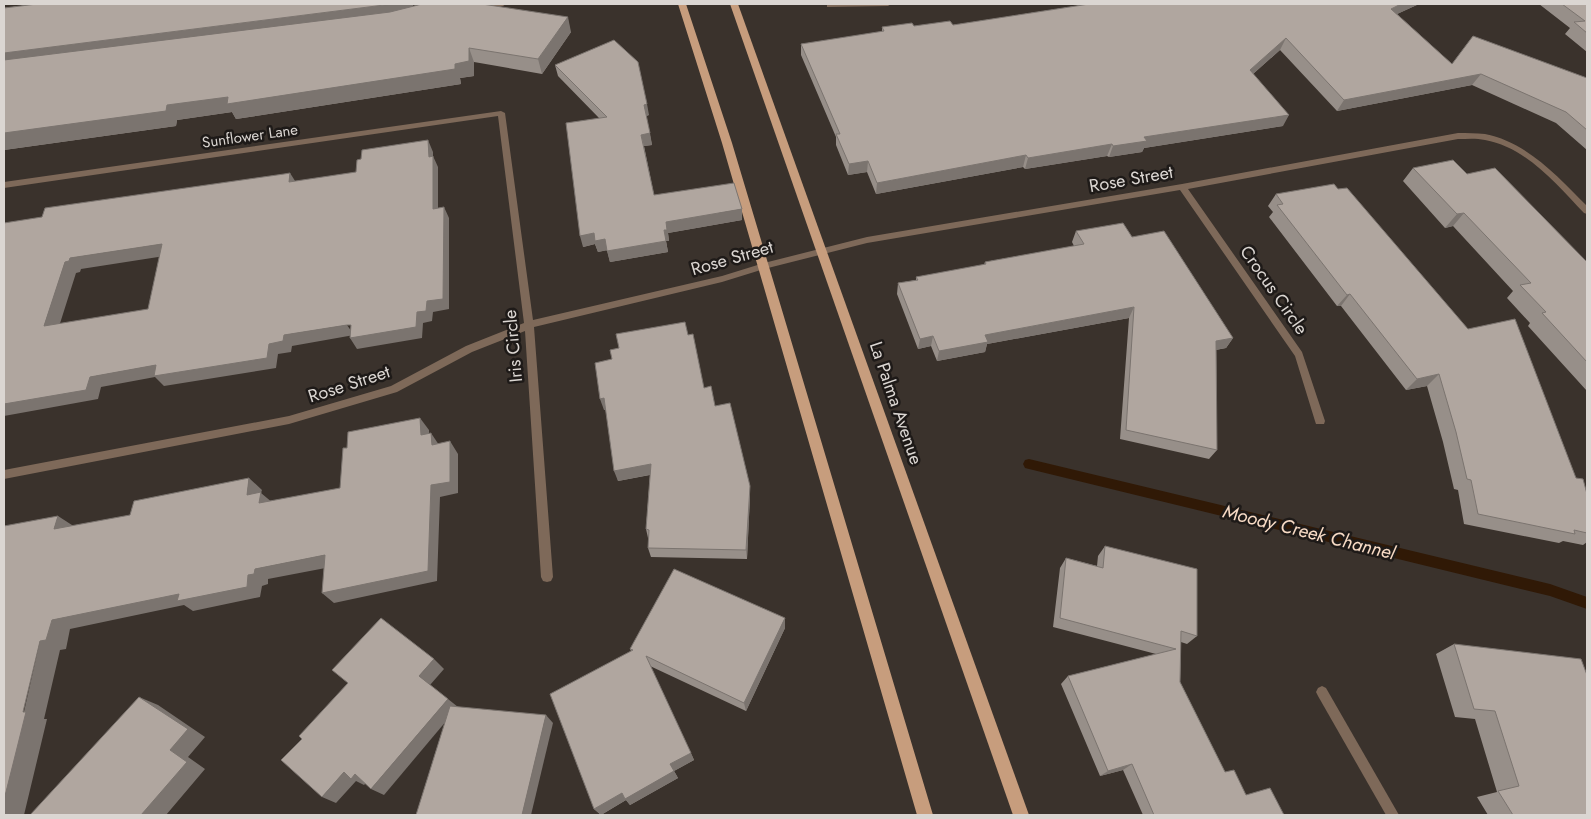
<svg xmlns="http://www.w3.org/2000/svg" width="1591" height="819" font-family="Jost,sans-serif">
  <rect width="100%" height="100%" fill="#3a322c"/>
  <g fill="none" stroke-linecap="round" stroke-linejoin="round">
    <!-- stream -->
    <polygon fill="#301906" fill-rule="evenodd" points="1029,459 1550,584 1587,597 1587,609 1550,596 1029,469 1025,468 1023,464 1025,460"/>
    <!-- service -->
    <polygon fill="#7e6959" fill-rule="evenodd" points="489,4 506,4 503,6 479,9 476,7"/>
    <!-- minor -->
    <g fill="#7e6959" fill-rule="evenodd">
      <polygon points="829,4 891,4 888,6 827,7 827,5"/>
      <path d="M 501,111 L 505,113 L 533,320 L 722,276 L 764,263 L 867,237 L 1182,184 L 1458,133 C 1467,133 1476,133 1485,134 C 1527,142 1558,177 1587,206 L 1587,214 L 1584,213 C 1557,185 1526,147 1485,140 C 1476,138 1467,139 1458,139 L 1188,189 L 1302,352 L 1325,421 L 1324,424 L 1316,424 L 1315,421 L 1295,356 L 1180,190 L 867,243 L 764,269 L 722,282 L 534,327 L 553,577 L 551,581 L 547,582 L 543,581 L 541,577 L 525,331 L 472,352 L 397,392 L 289,424 L 4,479 L 4,470 L 289,416 L 391,386 L 466,346 L 524,323 L 498,116 L 4,188 L 4,182 Z"/>
      <polygon points="1322,686 1326,688 1399,815 1386,815 1318,696 1316,692 1318,688"/>
    </g>
    <!-- primary -->
    <g fill="#c79d7d" fill-rule="evenodd">
      <polygon points="678,4 686,4 732,143 933,815 917,815 722,143"/>
      <polygon points="730,4 738,4 1029,815 1013,815"/>
    </g>
  </g>
  <!-- wall -->
  <g fill="#978f89">
    <polygon points="37,4 412,4 413,6 571,32 542,74 474,62 474,76 460,78 461,84 236,119 232,112 177,120 176,126 4,150 4,8"/>
    <polygon points="1089,4 1419,4 1397,14 1452,64 1587,78 1587,150 1556,123 1472,85 1337,111 1280,50 1253,74 1283,126 1144,148 1142,152 1109,157 1107,156 1025,169 1023,167 876,194 867,172 848,175 836,145 836,137 801,55 801,44 882,32 882,27 953,25"/>
    <polygon points="1539,4 1587,4 1587,52 1565,34 1570,28"/>
    <polygon points="555,65 649,115 646,116 652,145 644,146 654,195 742,220 668,233 669,241 666,241 668,252 610,262 607,250 598,252 595,244 583,247 599,118 558,76"/>
    <polygon points="1413,168 1467,174 1587,262 1587,391 1528,326 1530,323 1507,298 1513,291 1453,226 1445,228 1403,181"/>
    <polygon points="1276,194 1576,478 1587,494 1587,542 1583,545 1563,541 1559,543 1464,524 1458,490 1454,489 1443,442 1427,386 1406,390 1341,306 1337,306 1269,217 1273,212 1268,206"/>
    <polygon points="1076,231 1132,237 1233,338 1226,348 1216,350 1217,450 1209,459 1120,439 1129,318 987,344 985,352 937,361 931,346 918,349 897,294 898,283 916,280 916,277 984,265 985,262 1074,246 1072,242"/>
    <polygon points="688,335 704,388 715,406 750,496 747,559 651,557 648,548 648,538 646,529 650,475 618,481 606,409 604,410 612,359"/>
    <polygon points="1105,546 1197,636 1187,644 1181,642 1180,682 1225,772 1246,795 1284,815 1143,815 1123,770 1100,776 1061,684 1068,676 1156,654 1053,627 1060,568 1066,558 1097,566 1098,556"/>
    <polygon points="785,628 746,711 650,666 694,760 674,771 678,778 630,805 626,800 601,815 594,809 631,651 630,649"/>
    <polygon points="1454,644 1587,815 1488,815 1477,797 1497,792 1475,719 1455,717 1436,654"/>
  </g>
  <!-- shaded-wall -->
  <g fill="#7b746f">
    <polygon points="392,4 412,4 413,7 414,15 4,69 4,53"/>
    <polygon points="1401,4 1419,4 1384,20 1391,9"/>
    <polygon points="568,17 571,32 542,74 538,59"/>
    <polygon points="1286,38 1280,50 1245,81 1250,70"/>
    <polygon points="469,48 474,62 474,76 460,78 461,84 236,119 232,112 177,120 176,126 4,150 4,133 167,105 455,64"/>
    <polygon points="1481,74 1472,85 1337,111 1344,100"/>
    <polygon points="647,104 649,115 646,116 644,105"/>
    <polygon points="1289,115 1283,126 1144,148 1142,152 1109,157 1113,146 1144,137"/>
    <polygon points="650,133 652,145 644,146 641,135"/>
    <polygon points="428,140 433,152 433,161 433,156 438,167 438,220 433,209 429,157"/>
    <polygon points="1112,144 1107,156 1025,169 1028,158"/>
    <polygon points="1026,155 1023,167 876,194 877,183"/>
    <polygon points="868,161 867,172 848,175 849,164"/>
    <polygon points="290,173 297,184 289,182"/>
    <polygon points="444,207 449,218 449,309 433,312 432,321 423,323 422,338 357,349 350,338 417,312 427,301"/>
    <polygon points="742,209 742,220 668,233 669,241 665,241 664,230 666,222"/>
    <polygon points="1464,213 1453,226 1445,228 1457,214"/>
    <polygon points="594,233 605,239 608,250 598,252 595,244 583,247 580,236"/>
    <polygon points="666,241 668,252 610,262 607,251"/>
    <polygon points="162,244 171,255 81,269 80,272 76,273 56,336 44,326 65,262 70,258"/>
    <polygon points="1350,294 1341,306 1337,306 1347,295"/>
    <polygon points="1134,307 1129,318 987,344 985,352 937,361 939,351 985,335"/>
    <polygon points="347,325 354,335 292,346 291,352 278,354 276,368 164,386 155,377 101,387 98,399 4,416 4,404 90,377 269,344 284,335"/>
    <polygon points="933,336 931,346 918,349 920,339"/>
    <polygon points="1233,338 1226,348 1209,351 1216,341"/>
    <polygon points="1439,374 1427,386 1406,390 1417,379"/>
    <polygon points="604,398 608,409 604,410 600,399"/>
    <polygon points="420,418 429,430 429,447 421,435"/>
    <polygon points="431,433 439,445 432,445"/>
    <polygon points="450,441 458,454 458,493 440,497 437,581 334,603 322,593 431,485"/>
    <polygon points="651,464 654,474 618,481 614,471"/>
    <polygon points="249,478 262,490 261,493 273,503 272,515 247,495"/>
    <polygon points="750,486 750,496 747,559 746,550"/>
    <polygon points="58,516 75,527 54,529"/>
    <polygon points="325,555 336,566 268,579 268,584 262,586 260,597 193,611 184,605 70,629 66,649 60,650 44,719 47,719 24,815 4,815 4,800 40,641 52,620 248,575 255,569"/>
    <polygon points="785,618 785,628 746,711 744,703"/>
    <polygon points="434,659 444,669 430,685 419,676"/>
    <polygon points="139,697 158,705 205,737 188,757 205,769 166,815 141,815 170,750"/>
    <polygon points="448,699 458,707 384,795 371,789"/>
    <polygon points="546,715 553,723 531,815 522,815"/>
    <polygon points="691,753 694,760 674,771 670,764"/>
    <polygon points="1132,764 1123,770 1100,776 1108,771"/>
    <polygon points="674,771 678,778 630,805 626,800 601,815 594,809 622,793"/>
    <polygon points="344,772 355,774 368,781 364,785 356,781 336,803 322,797"/>
  </g>
  <!-- building -->
  <g fill="#b0a69f" stroke="#7b746f" fill-rule="evenodd">
    <polygon points="37,4 392,4 4,53 4,8"/>
    <polygon points="422,4 482,4 568,17 538,59 469,48 469,61 455,64 455,69 227,104 228,97 167,105 166,111 4,133 4,60 390,12"/>
    <polygon points="1089,4 1401,4 1391,9 1452,64 1473,36 1587,78 1587,130 1566,112 1481,74 1344,100 1286,38 1250,70 1289,115 1144,137 1147,141 1113,146 1112,144 1028,158 1026,155 877,183 868,161 849,164 836,134 840,134 801,44 884,31 882,27 912,23 914,26 950,21 953,25"/>
    <polygon points="1562,4 1587,4 1587,33 1574,22 1585,21"/>
    <polygon points="614,40 638,62 647,104 644,105 650,133 641,135 654,195 734,183 742,209 666,222 667,230 664,230 666,241 607,251 605,239 595,241 594,233 580,236 566,123 607,117 555,65"/>
    <path d="M 428,140 L 429,157 L 433,156 L 433,209 L 444,207 L 443,299 L 427,301 L 426,311 L 417,312 L 416,327 L 350,338 L 351,325 L 347,325 L 284,335 L 283,341 L 269,344 L 267,358 L 154,376 L 156,365 L 90,377 L 86,390 L 4,404 L 4,223 L 42,217 L 45,208 L 284,174 L 290,173 L 289,182 L 356,172 L 357,160 L 361,159 L 362,150 ZM 162,244 L 148,309 L 44,326 L 65,262 L 69,261 L 70,258 Z"/>
    <polygon points="1453,160 1467,174 1495,168 1587,262 1587,362 1542,313 1546,312 1520,285 1531,283 1464,213 1457,214 1413,168"/>
    <polygon points="1334,184 1338,189 1347,188 1468,329 1515,319 1576,478 1583,479 1587,494 1587,533 1574,530 1575,534 1478,514 1471,480 1467,479 1456,432 1439,374 1417,379 1350,294 1347,295 1277,205 1283,204 1276,194"/>
    <polygon points="1123,223 1132,237 1164,231 1233,338 1216,341 1217,450 1126,430 1134,307 985,335 988,342 939,351 933,336 920,339 898,283 918,280 916,277 986,264 985,262 1084,244 1076,231"/>
    <polygon points="685,322 688,335 693,334 704,388 711,386 715,406 730,403 750,486 746,550 648,548 649,530 646,529 651,464 614,471 604,398 600,399 595,363 612,359 610,350 619,348 616,334"/>
    <polygon points="420,418 421,435 431,433 432,445 450,441 450,482 431,485 428,571 322,593 325,555 255,569 254,574 248,575 247,587 177,601 179,594 52,620 46,640 40,641 23,712 26,712 4,800 4,526 58,516 54,529 130,515 134,501 249,478 247,495 261,492 259,503 340,488 343,448 347,448 348,432"/>
    <polygon points="1105,546 1197,569 1197,636 1181,631 1180,682 1225,772 1234,770 1246,795 1270,788 1284,815 1154,815 1132,764 1108,771 1068,676 1176,649 1060,618 1066,558 1103,568"/>
    <polygon points="674,569 785,618 744,703 646,656 691,753 670,764 674,771 625,799 622,793 594,809 550,694 633,650 630,649"/>
    <polygon points="381,618 434,659 419,676 448,699 371,789 355,774 351,779 344,772 322,797 281,760 302,739 299,736 348,683 332,670"/>
    <polygon points="1454,644 1581,659 1587,675 1587,815 1513,815 1498,791 1519,786 1495,711 1474,709"/>
    <polygon points="139,697 188,729 170,750 187,762 141,815 30,815"/>
    <polygon points="450,706 546,715 522,815 416,815"/>
  </g>
  <g text-anchor="middle" dominant-baseline="central" stroke-width="5" stroke-linejoin="round" paint-order="stroke">
    <!-- far-street labels -->
    <g font-size="15" fill="#dbd6d2" stroke="#1e1a18">
      <text transform="translate(250 136) rotate(-8)">Sunflower Lane</text>
    </g>
    <!-- street labels -->
    <g font-size="18" fill="#dbd6d2" stroke="#1e1a18">
      <text transform="translate(1131 179) rotate(-10)">Rose Street</text>
      <text transform="translate(732 258) rotate(-16)">Rose Street</text>
      <text transform="translate(1274 290) rotate(55)">Crocus Circle</text>
      <text transform="translate(513 346) rotate(-95)">Iris Circle</text>
      <text transform="translate(349 384) rotate(-18)">Rose Street</text>
      <text transform="translate(896 403) rotate(71)">La Palma Avenue</text>
    </g>
    <!-- water labels -->
    <g font-size="19" font-style="italic" fill="#f8dbc5" stroke="#1e1a18">
      <text transform="translate(1309 532) rotate(14)">Moody Creek Channel</text>
    </g>
  </g>
  <!-- border -->
  <rect width="1591" height="819" fill="none" stroke="#dbd6d2" stroke-width="10"/>
</svg>
